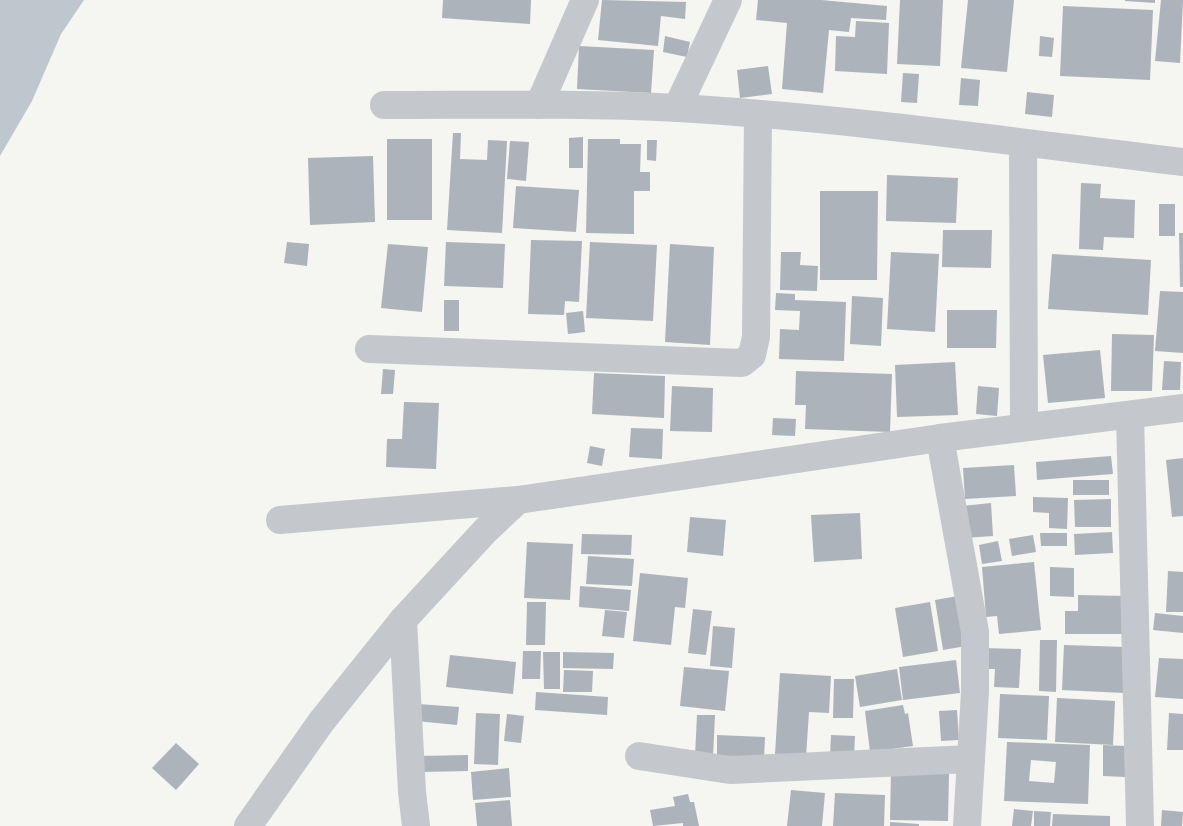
<svg xmlns="http://www.w3.org/2000/svg" width="1183" height="826" font-family="'Sofia Sans Condensed',sans-serif">
  <rect width="100%" height="100%" fill="#f5f5f1"/>
  <!-- water -->
  <polygon fill="#bdc7cd" points="0,0 84,0 61,34 32,101 0,156"/>
  <!-- building -->
  <g fill="#acb3ba" fill-rule="evenodd">
    <polygon points="443,0 531,0 530,24 442,18"/>
    <polygon points="602,0 686,2 685,19 661,16 658,46 598,40"/>
    <polygon points="758,0 821,0 887,6 886,20 851,18 849,32 829,30 823,93 782,89 787,23 756,20"/>
    <polygon points="900,0 943,0 940,66 897,64"/>
    <polygon points="968,0 1014,0 1007,72 961,68"/>
    <polygon points="1125,0 1155,0 1155,3 1125,1"/>
    <polygon points="1161,0 1183,0 1180,63 1155,61"/>
    <polygon points="1063,6 1153,10 1150,80 1060,76"/>
    <polygon points="856,21 889,23 887,74 835,71 836,36 855,37"/>
    <polygon points="665,36 690,42 687,57 663,52"/>
    <polygon points="1040,36 1054,38 1052,57 1039,56"/>
    <polygon points="579,46 654,50 651,93 577,89"/>
    <polygon points="768,66 772,94 740,98 737,70"/>
    <polygon points="903,73 919,74 917,103 901,102"/>
    <polygon points="961,78 980,80 978,106 959,105"/>
    <polygon points="1027,92 1054,95 1052,117 1025,114"/>
    <polygon points="453,133 461,133 460,159 487,160 488,140 507,141 502,233 447,230"/>
    <polygon points="583,137 583,168 569,168 569,138"/>
    <rect x="387" y="139" width="45" height="81"/>
    <polygon points="588,139 620,139 620,144 641,144 640,172 650,172 650,191 634,191 634,234 586,233"/>
    <polygon points="647,140 657,140 656,161 647,160"/>
    <polygon points="510,141 529,142 526,181 507,179"/>
    <polygon points="373,156 375,222 310,225 308,158"/>
    <polygon points="887,175 958,178 956,223 886,221"/>
    <polygon points="1081,183 1101,184 1100,198 1135,200 1134,238 1104,237 1103,250 1079,249"/>
    <polygon points="516,186 579,190 576,232 513,228"/>
    <polygon points="820,191 878,191 877,280 820,280"/>
    <rect x="1159" y="204" width="16" height="32"/>
    <polygon points="943,230 992,230 991,268 942,267"/>
    <polygon points="1179,233 1183,233 1183,287 1180,287"/>
    <polygon points="531,240 582,241 579,302 565,301 564,315 528,314"/>
    <polygon points="287,242 309,244 307,266 284,263"/>
    <polygon points="446,242 505,244 503,288 444,286"/>
    <polygon points="590,242 657,245 653,321 586,318"/>
    <polygon points="388,244 428,247 422,312 381,308"/>
    <polygon points="670,244 714,247 710,345 665,342"/>
    <polygon points="781,252 801,252 800,265 818,266 817,291 780,290"/>
    <polygon points="891,252 939,254 935,332 887,329"/>
    <polygon points="1052,254 1151,260 1148,315 1048,309"/>
    <polygon points="1160,291 1183,292 1183,353 1155,351"/>
    <polygon points="776,293 795,294 795,300 846,302 844,361 779,359 780,329 799,330 800,311 775,310"/>
    <polygon points="852,296 883,298 881,346 850,344"/>
    <rect x="444" y="300" width="15" height="31"/>
    <polygon points="947,310 997,310 996,348 947,348"/>
    <polygon points="583,311 585,332 568,334 566,313"/>
    <polygon points="1112,334 1154,335 1152,391 1111,391"/>
    <polygon points="1100,350 1105,398 1048,403 1043,355"/>
    <polygon points="1164,361 1181,362 1180,390 1162,390"/>
    <polygon points="955,362 958,415 897,417 895,365"/>
    <polygon points="383,369 395,370 393,394 381,394"/>
    <polygon points="796,371 892,374 890,432 805,429 806,405 795,405"/>
    <polygon points="594,373 665,376 664,418 592,414"/>
    <polygon points="672,386 713,388 712,432 670,431"/>
    <polygon points="978,386 999,388 997,416 976,414"/>
    <polygon points="404,402 439,403 436,469 386,467 387,439 402,439"/>
    <polygon points="773,418 796,419 795,436 772,435"/>
    <polygon points="631,428 663,429 662,459 629,457"/>
    <polygon points="590,446 605,449 602,466 587,463"/>
    <polygon points="1111,456 1113,474 1037,480 1036,462"/>
    <polygon points="1183,458 1183,516 1172,517 1166,460"/>
    <polygon points="1014,465 1016,496 965,499 963,468"/>
    <rect x="1073" y="480" width="36" height="15"/>
    <polygon points="1033,497 1068,498 1067,529 1049,528 1049,513 1033,512"/>
    <polygon points="1111,499 1111,527 1075,527 1074,500"/>
    <polygon points="991,503 993,536 965,538 962,506"/>
    <polygon points="860,513 862,559 814,562 811,515"/>
    <polygon points="690,517 726,520 723,556 687,552"/>
    <polygon points="1112,532 1113,553 1075,555 1074,534"/>
    <polygon points="1040,533 1067,533 1067,546 1041,546"/>
    <polygon points="582,534 632,535 631,555 581,554"/>
    <polygon points="1033,535 1036,552 1012,556 1009,539"/>
    <polygon points="998,541 1002,561 982,564 979,545"/>
    <polygon points="527,542 573,544 570,600 524,598"/>
    <polygon points="588,556 634,559 632,586 586,584"/>
    <polygon points="1034,562 1041,630 999,634 997,616 986,617 982,567"/>
    <polygon points="1050,567 1074,568 1074,597 1050,596"/>
    <polygon points="1168,571 1183,572 1183,612 1166,612"/>
    <polygon points="640,573 688,578 685,608 675,607 671,645 633,641"/>
    <polygon points="580,586 631,590 629,611 579,607"/>
    <polygon points="1078,595 1125,596 1124,634 1065,634 1065,611 1078,611"/>
    <polygon points="958,596 966,646 943,650 935,600"/>
    <polygon points="527,602 546,602 545,645 526,645"/>
    <polygon points="930,602 938,651 903,657 895,608"/>
    <polygon points="693,609 712,611 706,655 688,653"/>
    <polygon points="605,610 627,612 624,638 602,636"/>
    <polygon points="1155,613 1183,616 1183,633 1153,630"/>
    <polygon points="713,626 735,628 732,668 710,666"/>
    <polygon points="1040,640 1057,640 1056,692 1039,691"/>
    <polygon points="1064,645 1126,647 1124,693 1062,690"/>
    <polygon points="983,648 1021,649 1019,688 994,687 995,669 982,669"/>
    <polygon points="523,651 541,651 540,679 522,679"/>
    <polygon points="543,652 560,652 560,689 544,689"/>
    <polygon points="563,652 614,653 613,669 563,668"/>
    <polygon points="450,655 516,662 513,694 446,687"/>
    <polygon points="1159,658 1183,659 1183,699 1155,697"/>
    <polygon points="956,660 960,693 903,700 899,667"/>
    <polygon points="684,667 729,671 725,711 680,706"/>
    <polygon points="897,669 902,700 860,707 855,676"/>
    <polygon points="564,670 593,671 592,692 563,692"/>
    <polygon points="780,673 831,676 829,713 809,712 806,757 775,754"/>
    <polygon points="834,679 854,679 853,718 833,718"/>
    <polygon points="536,692 608,697 607,715 535,710"/>
    <polygon points="1000,694 1049,696 1047,740 998,738"/>
    <polygon points="1057,698 1115,701 1113,745 1055,742"/>
    <polygon points="418,704 459,707 457,725 416,721"/>
    <polygon points="903,705 905,714 908,713 913,746 870,752 865,711"/>
    <polygon points="957,710 959,740 941,741 939,711"/>
    <polygon points="476,713 500,714 498,765 474,764"/>
    <polygon points="1169,713 1183,714 1183,750 1167,750"/>
    <polygon points="507,714 524,716 521,743 504,741"/>
    <polygon points="697,715 715,715 713,757 695,756"/>
    <polygon points="717,735 765,737 764,758 717,757"/>
    <polygon points="831,735 855,736 854,756 830,755"/>
    <path d="M 1007,742 L 1090,745 L 1088,804 L 1004,801 ZM 1031,760 L 1056,762 L 1054,783 L 1029,781 Z"/>
    <polygon points="176,743 199,764 176,790 152,768"/>
    <polygon points="1103,745 1125,746 1125,777 1103,776"/>
    <polygon points="468,755 468,771 421,772 420,756"/>
    <polygon points="509,768 511,797 473,800 471,772"/>
    <polygon points="891,772 949,774 948,821 890,820"/>
    <polygon points="791,790 825,793 822,826 787,826"/>
    <polygon points="835,793 885,795 884,826 833,826"/>
    <polygon points="688,794 690,802 694,802 699,826 683,826 683,823 653,826 650,810 675,806 673,797"/>
    <polygon points="510,800 512,826 477,826 475,803"/>
    <polygon points="1014,809 1033,811 1031,826 1012,826"/>
    <polygon points="1162,810 1183,812 1182,826 1161,826"/>
    <polygon points="1034,811 1051,812 1050,826 1034,826"/>
    <polygon points="1053,814 1110,816 1110,826 1052,826"/>
    <polygon points="890,822 919,824 919,826 890,826"/>
  </g>
  <g fill="none" stroke-linecap="round" stroke-linejoin="round">
    <!-- minor -->
    <g stroke="#c4c7cb" stroke-width="28">
      <path d="M 384,105 C 482,105 580,103 678,108 C 847,118 1015,142 1183,162"/>
      <polyline points="539,105 585,0"/>
      <polyline points="677,108 728,0"/>
      <polyline points="1023,143 1024,427"/>
      <polyline points="369,349 742,363 752,355 756,337 758,114"/>
      <polyline points="1130,415 1140,826"/>
      <polyline points="940,438 975,632 975,692 967,826"/>
      <polyline points="280,520 518,500 940,438 1183,408"/>
      <polyline points="403,620 412,792 416,826"/>
      <polyline points="639,756 730,770 971,759"/>
      <polyline points="248,826 321,722 403,620 485,531 518,500"/>
    </g>
  </g>
</svg>
